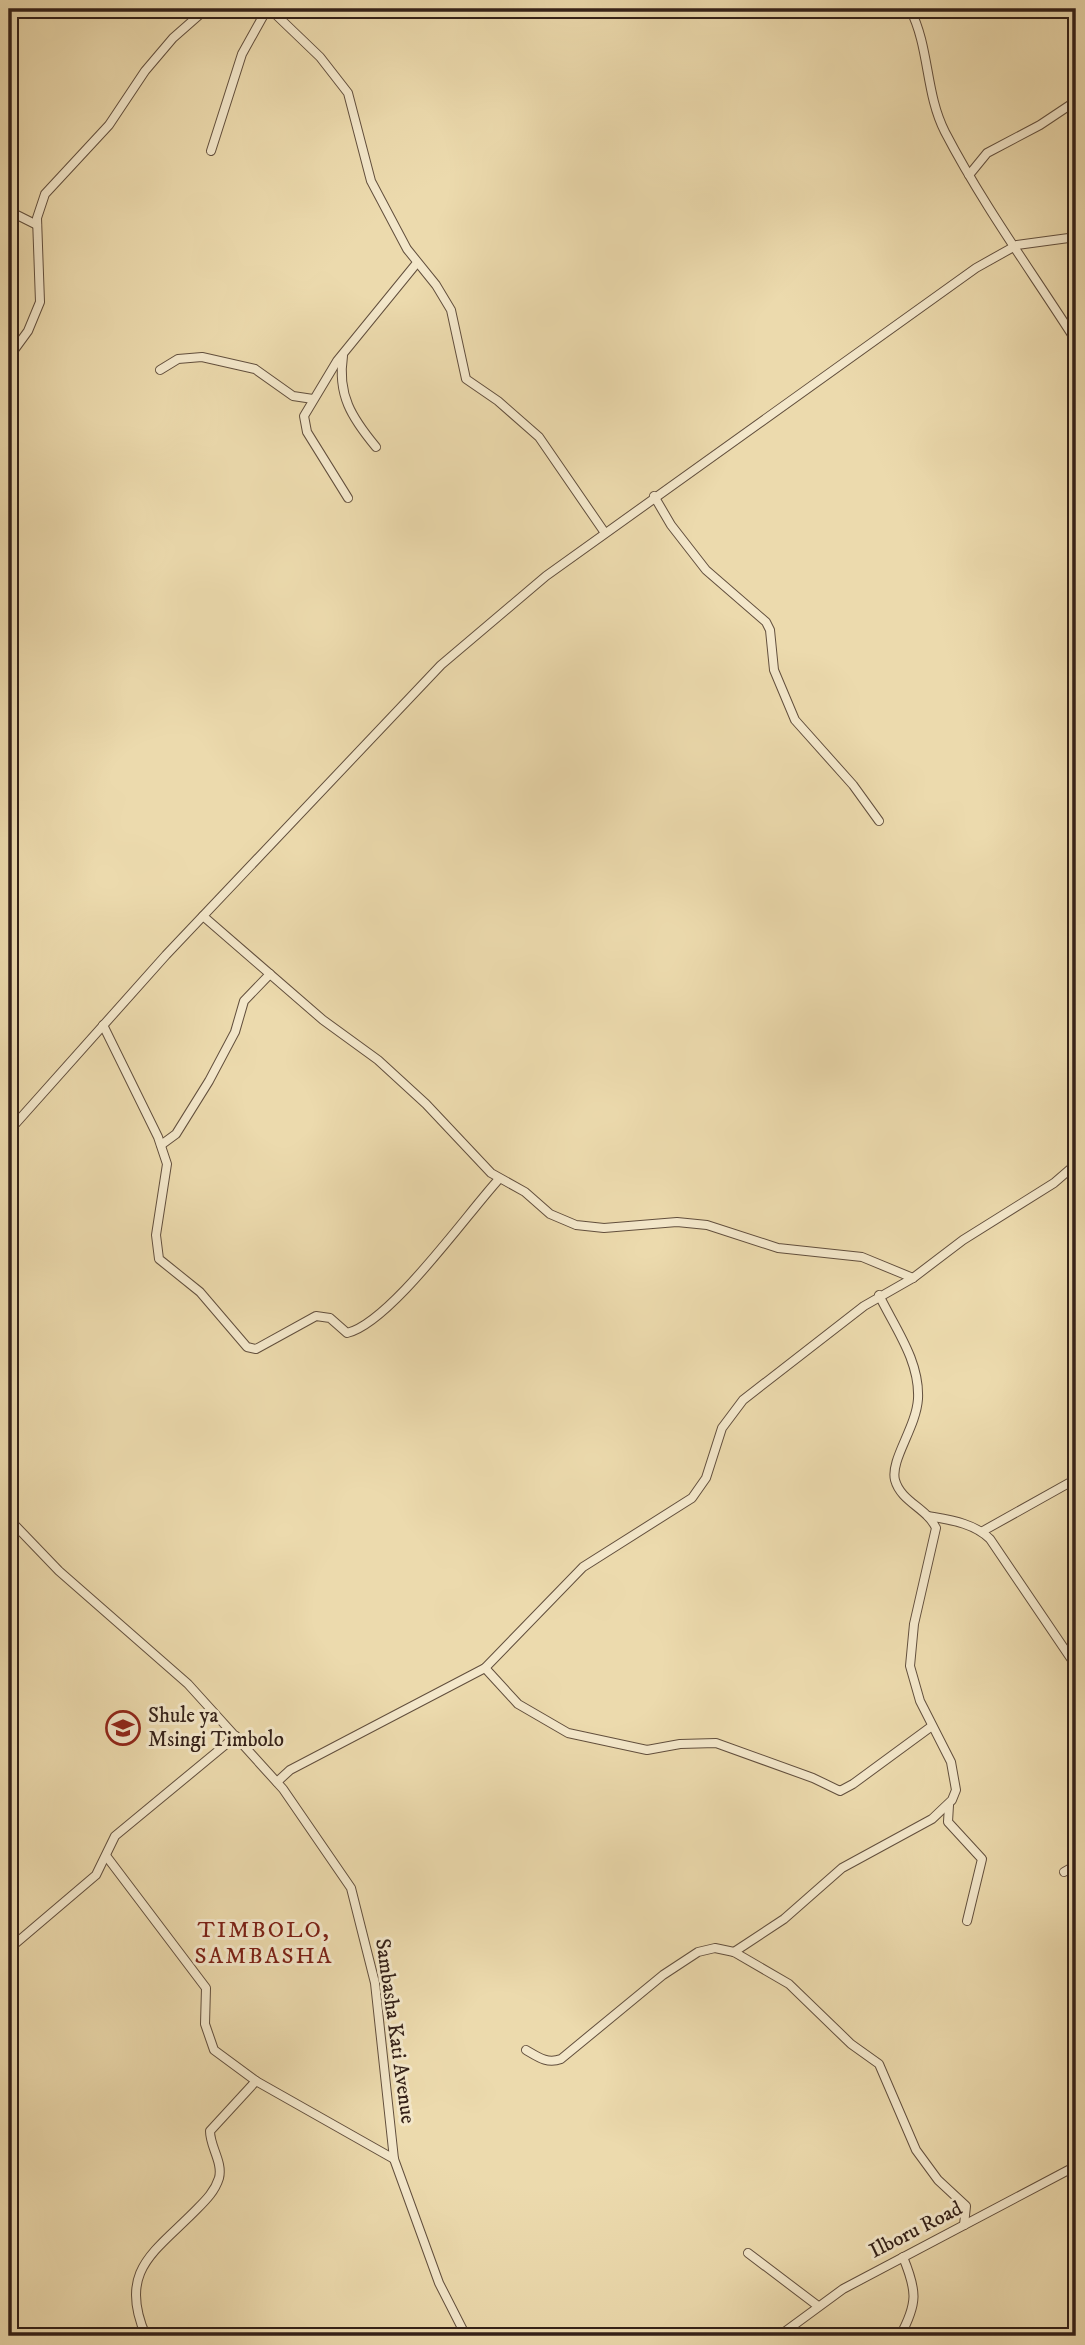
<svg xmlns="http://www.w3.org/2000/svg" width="1085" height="2345" font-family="'IM FELL DW Pica',serif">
  <rect width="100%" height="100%" fill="#ecdaad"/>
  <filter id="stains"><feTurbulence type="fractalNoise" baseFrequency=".00286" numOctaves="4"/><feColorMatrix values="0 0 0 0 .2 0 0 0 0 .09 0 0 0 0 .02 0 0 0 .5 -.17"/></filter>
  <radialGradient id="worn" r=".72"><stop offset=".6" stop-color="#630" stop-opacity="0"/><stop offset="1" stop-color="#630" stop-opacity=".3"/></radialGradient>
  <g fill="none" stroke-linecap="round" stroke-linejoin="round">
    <!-- street casing -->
    <g stroke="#624f3d" stroke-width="10">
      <g id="street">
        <polyline points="270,9 320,57 348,93 371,181 407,249 436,285 451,310 466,379 498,401 539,437 605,533"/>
        <path d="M 910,9 C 930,48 925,93 945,132 C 983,205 1032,272 1076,341"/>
        <polyline points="211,151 242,54 267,9"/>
        <polyline points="969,175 987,153 1040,125 1076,101"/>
        <polyline points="9,211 37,225"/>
        <path d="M 343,356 C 337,395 352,418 376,447"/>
        <polyline points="9,357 28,331 40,302 37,218 45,194 109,125 145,71 173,38 206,9"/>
        <polyline points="160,370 178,359 202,357 255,369 293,396 313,399"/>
        <polyline points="654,496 671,525 706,570 766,622 770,630 774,670 795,720 853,785 879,821"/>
        <polyline points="348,498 307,432 304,416 337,361 416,264"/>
        <polyline points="203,916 323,1020 378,1060 426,1104 491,1173 525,1192 550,1214 576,1225 604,1228 677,1222 707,1225 778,1248 862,1257 913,1278"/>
        <path d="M 103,1025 L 158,1137 L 167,1164 L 156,1235 L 159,1259 L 200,1292 L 247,1347 L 256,1349 L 316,1316 L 330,1318 L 347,1333 C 390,1323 466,1215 499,1179"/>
        <polyline points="9,1131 166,955 441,665 546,576 976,268 1017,245 1076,237"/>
        <polyline points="161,1145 176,1134 209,1081 235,1032 244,1001 270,974"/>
        <path d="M 928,1516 C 950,1520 974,1523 990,1539 L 1076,1666"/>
        <polyline points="9,1519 59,1571 188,1684 283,1789 351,1888 375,1983 394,2159 439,2283 466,2336"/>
        <polyline points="983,1531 1076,1479"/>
        <polyline points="485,1668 518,1704 568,1733 647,1750 680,1744 716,1743 813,1778 840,1791 853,1784 932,1726"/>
        <polyline points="277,1782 290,1770 485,1668 583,1567 692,1498 706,1478 722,1428 743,1400 864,1306 913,1278 963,1240 1054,1183 1076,1164"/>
        <polyline points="949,1805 948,1822 982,1859 967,1921"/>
        <polyline points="107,1857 206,1988 205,2024 214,2050 256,2081 394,2159"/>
        <polyline points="1064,1872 1076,1865"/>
        <polyline points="9,1949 96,1875 115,1836 236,1736"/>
        <path d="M 734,1952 L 784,1919 L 842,1868 L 932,1819 L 952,1800 L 956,1790 L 951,1762 L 920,1701 L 910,1666 L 914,1624 L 936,1528 C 927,1508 901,1502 895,1480 C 890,1460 916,1428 918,1399 C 920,1361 895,1328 879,1295"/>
        <path d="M 526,2050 C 538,2057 547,2064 561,2059 L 663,1975 L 698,1952 L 715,1948 L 734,1952 L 789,1984 L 851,2044 L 879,2064 L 916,2150 L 938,2180 L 966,2206 L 964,2225"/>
        <polyline points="748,2253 818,2306"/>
        <path d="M 146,2336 C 117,2270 155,2252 197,2209 C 206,2200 215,2191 219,2178 C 223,2162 210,2147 210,2131 L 256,2081"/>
        <polyline points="779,2336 843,2289 1076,2166"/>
        <path d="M 900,2336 C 918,2303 917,2291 903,2257"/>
      </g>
    </g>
    <!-- street -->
    <use href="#street" stroke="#f3e7ca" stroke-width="8"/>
  </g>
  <!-- icons -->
  <defs>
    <g id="school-ring" transform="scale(1.75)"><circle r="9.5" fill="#f3e7ca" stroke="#8f2418" stroke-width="1.5"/><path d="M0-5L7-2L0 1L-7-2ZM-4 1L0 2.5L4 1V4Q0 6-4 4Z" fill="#8f2418"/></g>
  </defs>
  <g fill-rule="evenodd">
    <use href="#school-ring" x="123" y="1728"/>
  </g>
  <g text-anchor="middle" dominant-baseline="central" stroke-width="6" stroke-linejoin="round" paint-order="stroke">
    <!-- poi labels -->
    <g font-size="21" fill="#342118" stroke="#f3e7ca" text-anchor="start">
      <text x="148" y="1716">Shule ya<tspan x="148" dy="24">Msingi Timbolo</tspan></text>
    </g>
    <!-- street labels -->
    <g font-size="21" fill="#342118" stroke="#f3e7ca">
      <text transform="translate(395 2031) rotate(82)">Sambasha Kati Avenue</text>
      <text transform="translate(916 2230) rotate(-27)">Ilboru Road</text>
    </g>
    <!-- neighbourhood labels -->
    <g font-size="23" letter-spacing="2" fill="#7a1f14" stroke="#f3e7ca">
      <text x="264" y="1930">TIMBOLO,<tspan x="264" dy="26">SAMBASHA</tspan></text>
    </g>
  </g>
  <!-- margin -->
  <rect width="1085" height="2345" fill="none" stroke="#ecdaad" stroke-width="35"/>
  <rect x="10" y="10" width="1064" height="2324" fill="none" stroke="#342118" stroke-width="3.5"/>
  <rect x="18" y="18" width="1050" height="2310" fill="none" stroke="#342118" stroke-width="2"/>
  <rect width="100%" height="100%" filter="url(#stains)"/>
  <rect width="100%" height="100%" fill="url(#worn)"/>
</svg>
